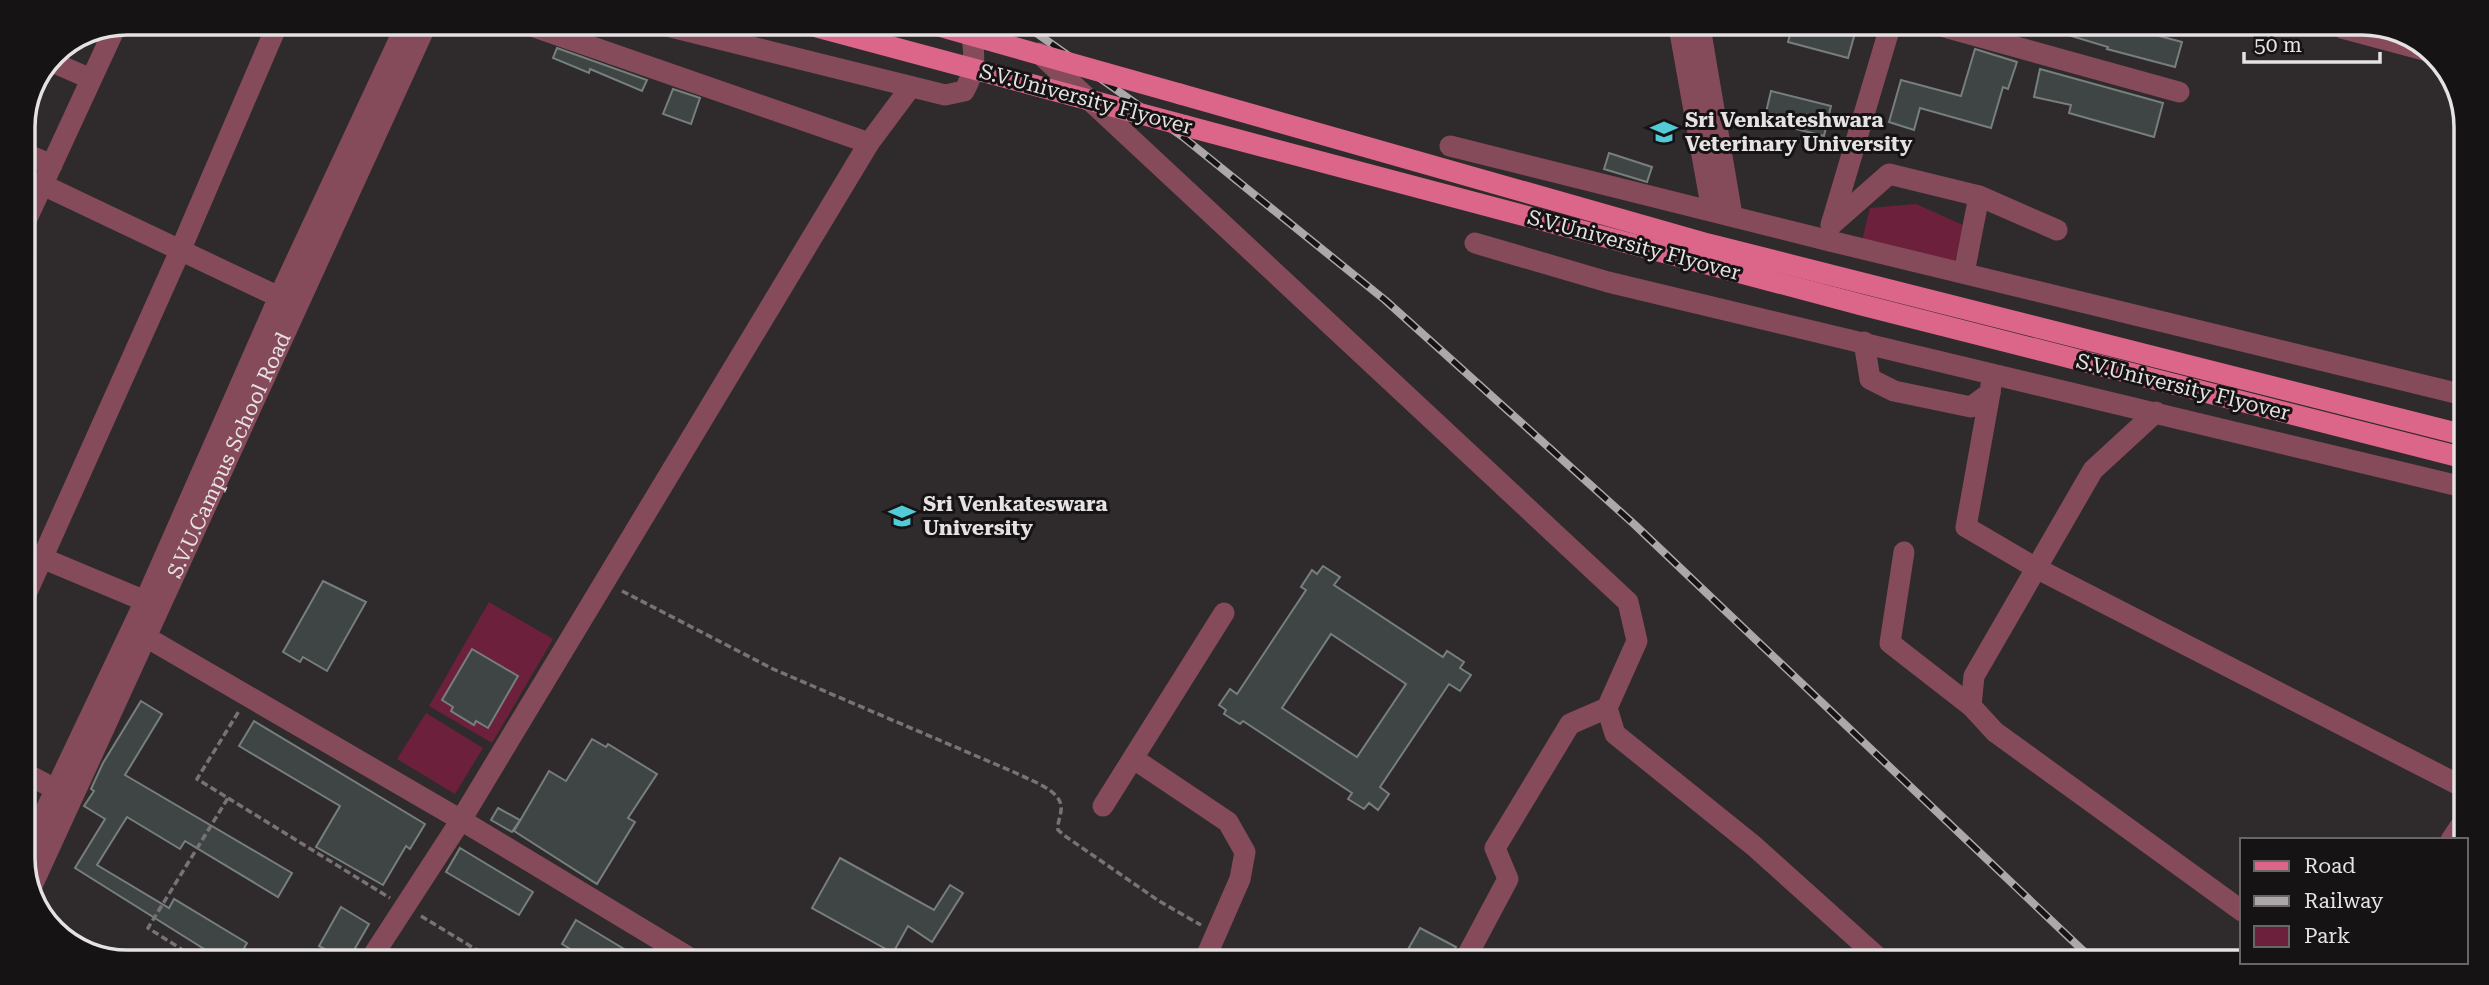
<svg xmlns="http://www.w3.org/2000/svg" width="2489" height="985" font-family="'Roboto Serif',serif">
  <rect width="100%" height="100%" fill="#2f2a2b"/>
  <!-- green -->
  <g fill="#6c203b">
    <polygon points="1916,204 1963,225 1954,267 1861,245 1870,208"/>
    <polygon points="489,602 553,639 492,743 429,706"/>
    <polygon points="426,713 483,748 455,794 397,759"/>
  </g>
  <!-- building -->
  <g fill="#3f4545" stroke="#777e7e" stroke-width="2" fill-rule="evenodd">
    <polygon points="1792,27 1831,27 1855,33 1848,58 1788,42"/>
    <polygon points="2056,28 2129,28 2182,42 2175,67 2107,49 2108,47 2055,31"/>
    <polygon points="557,48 647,80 642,91 590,69 589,73 553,58"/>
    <polygon points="1975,49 2017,62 2008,89 2003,87 1991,128 1920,108 1914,130 1889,122 1901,80 1961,96"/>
    <polygon points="2040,69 2163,103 2154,137 2069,113 2071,105 2034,97"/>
    <polygon points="673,89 700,98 691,124 663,114"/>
    <polygon points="1771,91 1831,106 1824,136 1764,121"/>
    <polygon points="1609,153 1652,167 1647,182 1604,169"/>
    <path d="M 1323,566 L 1340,577 L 1334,585 L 1443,657 L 1447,651 L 1464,662 L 1460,668 L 1471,675 L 1460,691 L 1449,684 L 1380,787 L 1389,794 L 1378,810 L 1369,803 L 1364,809 L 1348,799 L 1352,793 L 1243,721 L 1240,724 L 1224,714 L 1226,710 L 1219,705 L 1230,689 L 1237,694 L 1306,590 L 1301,587 L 1312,570 L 1317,574 ZM 1331,634 L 1406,684 L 1357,757 L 1282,708 Z"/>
    <polygon points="323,581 366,602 327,671 303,657 300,662 283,652"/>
    <polygon points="472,649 518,676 488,728 476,721 474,725 451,711 453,707 442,700"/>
    <polygon points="141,701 162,714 125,775 292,873 278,897 185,841 180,849 127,817 97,865 169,908 174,899 247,943 239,957 217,957 75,868 105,819 84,806 94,791 91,789 103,763"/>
    <polygon points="254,721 425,824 410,849 406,846 383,885 316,847 340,806 239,746"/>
    <polygon points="592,739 606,747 608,744 657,774 628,818 635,822 597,884 514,831 549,771 566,781"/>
    <polygon points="498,808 520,820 512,832 491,820"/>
    <polygon points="460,848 533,892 519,915 446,872"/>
    <polygon points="840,858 934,910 950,885 963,893 932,942 908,926 893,953 812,908"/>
    <polygon points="341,907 369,924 350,957 339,957 319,946"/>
    <polygon points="576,920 639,958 585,958 562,944"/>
    <polygon points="1420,928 1456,947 1449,960 1402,960"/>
  </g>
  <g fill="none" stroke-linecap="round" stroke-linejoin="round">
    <!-- path -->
    <g stroke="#777374" stroke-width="3.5" stroke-dasharray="7 3.5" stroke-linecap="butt">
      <path d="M 622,591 L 773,669 L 1016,773 C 1029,780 1061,790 1061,807 C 1062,814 1057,822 1058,830 L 1065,836 L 1159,901 L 1201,925"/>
      <polyline points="228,798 390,898"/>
      <polyline points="421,916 490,958"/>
      <polyline points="194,957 148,928 228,798 197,779 239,711"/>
    </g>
    <!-- minor -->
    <g stroke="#854b5b" stroke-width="21">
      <polyline points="526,24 869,143"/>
      <path d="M 659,24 L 945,95 L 964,91 C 976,71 975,53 971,31 L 961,25"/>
      <polyline points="1679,27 1712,211"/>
      <polyline points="1700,27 1732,215"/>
      <polyline points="1944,27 2179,92"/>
      <polyline points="2342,28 2428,51"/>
      <polyline points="1039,53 1628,602 1637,641 1607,708 1615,734 1754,846 1882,961"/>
      <polyline points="50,61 91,79"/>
      <polyline points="1450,146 1830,241 2464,395"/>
      <polyline points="23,153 52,165"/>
      <polyline points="43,185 279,297"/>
      <polyline points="1979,196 2057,230"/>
      <polyline points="1831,225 1889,174 1979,196 1964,273"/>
      <polyline points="1831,225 1890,27"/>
      <polyline points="23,227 115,28"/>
      <polyline points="1475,243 1608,282 2463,487"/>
      <polyline points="1864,342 1870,379 1894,391 1971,407 1990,393 1991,385"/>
      <polyline points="1990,393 1966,527 2036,568 2461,786"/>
      <polyline points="2156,412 2093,470 1974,676 1971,706 1995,732 2242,911"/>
      <polyline points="23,550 145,601"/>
      <polyline points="1904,552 1890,643 1971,706"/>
      <polyline points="23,601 180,251 278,23"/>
      <polyline points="146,637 461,820 372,957"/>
      <polyline points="1134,759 1228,822 1245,852 1240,879 1205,959"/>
      <polyline points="23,772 55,789"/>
      <polyline points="1103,806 1224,613"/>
      <polyline points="2451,840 2461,825"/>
      <polyline points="23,858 145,601 279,297 407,23"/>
      <path id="s1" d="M 31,888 L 427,23"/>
      <polyline points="1468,954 1508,879 1495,848 1570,724 1607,708"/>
      <polyline points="690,958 461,820 869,143 910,88"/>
    </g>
    <!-- major -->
    <g stroke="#dc658a" stroke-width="21">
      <polyline points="1180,94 1708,244 2464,435"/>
      <polyline points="1186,126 1862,305 2464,458"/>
    </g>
    <!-- rail casing -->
    <g stroke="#aca8a9" stroke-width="8">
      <polyline id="rail" points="1025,25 1183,137 1385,300 1635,525 2095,962"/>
    </g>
    <!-- rail -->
    <use href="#rail" stroke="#151313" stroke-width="5" stroke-dasharray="16" stroke-linecap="butt"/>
    <!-- major-bridge -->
    <g stroke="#dc658a" stroke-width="21">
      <polyline points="806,24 1186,126"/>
      <polyline points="935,25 1180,94"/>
    </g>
  </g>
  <!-- icons -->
  <defs>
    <g id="university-bare" transform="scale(2.1)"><path d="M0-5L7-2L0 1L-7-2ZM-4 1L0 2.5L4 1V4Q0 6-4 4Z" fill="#52cbd7" stroke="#151313" stroke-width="2.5" paint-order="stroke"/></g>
  </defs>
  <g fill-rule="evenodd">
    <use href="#university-bare" x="1664" y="132"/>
    <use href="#university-bare" x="902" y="516"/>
  </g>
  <g text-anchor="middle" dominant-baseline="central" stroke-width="6" stroke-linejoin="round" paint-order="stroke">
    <!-- street labels -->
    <g font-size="21" fill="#e6e2e3" stroke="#151313">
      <text transform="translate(1086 99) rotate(15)">S.V.University Flyover</text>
      <text transform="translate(1634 245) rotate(15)">S.V.University Flyover</text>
      <text transform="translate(2183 387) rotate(14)">S.V.University Flyover</text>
      <text stroke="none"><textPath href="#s1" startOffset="476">S.V.U.Campus School Road</textPath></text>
    </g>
    <!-- poi labels -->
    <g font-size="21" font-weight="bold" fill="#e6e2e3" stroke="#151313" text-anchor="start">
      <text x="1685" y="120">Sri Venkateshwara<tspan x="1685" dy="24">Veterinary University</tspan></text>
      <text x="923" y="504">Sri Venkateswara<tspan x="923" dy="24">University</tspan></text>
    </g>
  </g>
  <!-- crop -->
  <path d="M0 0H2489V985H0ZM127 35H2362A92 92 0 0 1 2454 127V858A92 92 0 0 1 2362 950H127A92 92 0 0 1 35 858V127A92 92 0 0 1 127 35Z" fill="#151313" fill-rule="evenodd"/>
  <path fill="none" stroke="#e6e2e3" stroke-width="3.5" d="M127 35H2362A92 92 0 0 1 2454 127V858A92 92 0 0 1 2362 950H127A92 92 0 0 1 35 858V127A92 92 0 0 1 127 35Z"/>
  <!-- legend -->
  <rect x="2240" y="838" width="228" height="126" fill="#151313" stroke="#696666" stroke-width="2"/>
  <rect x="2254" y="861" width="35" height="10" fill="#dc658a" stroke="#696666" stroke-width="2"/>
  <text x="2304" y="873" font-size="21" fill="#e6e2e3">Road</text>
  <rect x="2254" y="896" width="35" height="10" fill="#aca8a9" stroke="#696666" stroke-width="2"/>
  <text x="2304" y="908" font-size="21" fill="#e6e2e3">Railway</text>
  <rect x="2254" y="926" width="35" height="21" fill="#6c203b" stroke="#696666" stroke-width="2"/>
  <text x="2304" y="943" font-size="21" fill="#e6e2e3">Park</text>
  <!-- scale -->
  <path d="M2244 52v10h136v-10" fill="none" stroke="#e6e2e3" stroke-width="3.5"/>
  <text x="2254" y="52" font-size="21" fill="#e6e2e3" stroke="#151313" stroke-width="5" paint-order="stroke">50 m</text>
</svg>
